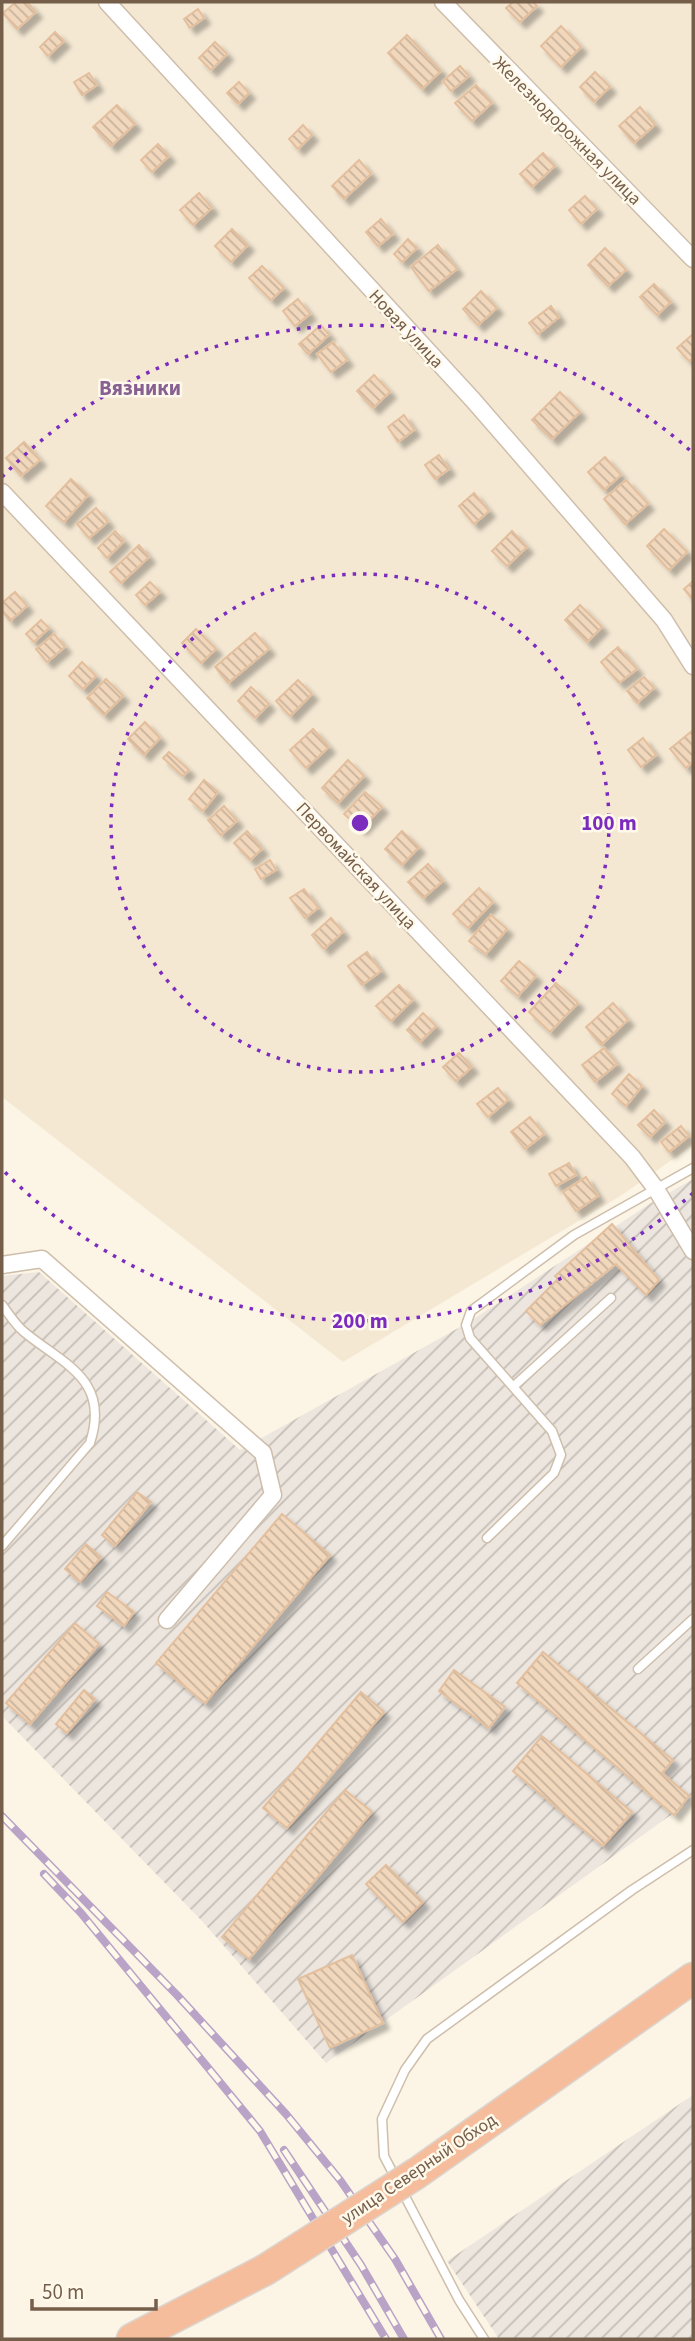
<svg xmlns="http://www.w3.org/2000/svg" width="695" height="2341" font-family="'Source Sans 3',sans-serif">
  <defs>
    <pattern id="industrial-furrows" width="10" height="10" patternUnits="userSpaceOnUse" patternTransform="scale(1.75)"><rect width="10" height="10" fill="#ece6df"/><path d="M-1 1l2-2M0 10L10 0M9 11l2-2" fill="none" stroke="#c4beb7"/></pattern>
    <pattern id="building-back-hatch" width="6" height="6" patternUnits="userSpaceOnUse" patternTransform="scale(1.75)"><rect width="6" height="6" fill="#f1d7bc"/><path d="M-1 5l2 2M0 0l6 6M5-1l2 2" fill="none" stroke="#c8b29b"/></pattern>
    <filter id="shadow"><feDropShadow dx="6" dy="6" stdDeviation="2" flood-color="#0004"/></filter>
  </defs>
  <rect width="100%" height="100%" fill="#fcf5e5"/>
  <!-- residential -->
  <polygon fill="#f4e8d3" points="2,2 693,2 693,1145 622,1195 343,1362 2,1097"/>
  <!-- industrial -->
  <g fill="url(#industrial-furrows)">
    <polygon points="693,1179 693,1799 326,2063 202,1921 2,1716 2,1276 39,1272 240,1450 469,1322 651,1203"/>
    <polygon points="693,2095 693,2339 499,2339 447,2261"/>
  </g>
  <!-- building -->
  <g fill="url(#building-back-hatch)" stroke="#e4bf9d" stroke-width="2" filter="url(#shadow)">
    <polygon points="16,2 27,2 36,12 17,29 3,13"/>
    <polygon points="513,2 533,2 537,6 520,22 506,8"/>
    <polygon points="198,9 204,18 190,28 184,19"/>
    <polygon points="561,26 581,47 561,67 541,46"/>
    <polygon points="55,32 64,41 48,56 40,47"/>
    <polygon points="407,35 441,71 422,89 388,53"/>
    <polygon points="215,42 227,54 211,70 199,58"/>
    <polygon points="460,66 469,76 451,91 443,81"/>
    <polygon points="595,72 610,87 594,102 580,87"/>
    <polygon points="89,73 97,85 82,95 74,82"/>
    <polygon points="239,82 249,93 238,104 227,93"/>
    <polygon points="476,85 492,103 472,121 455,103"/>
    <polygon points="117,105 135,124 111,146 93,127"/>
    <polygon points="640,107 655,125 634,143 619,126"/>
    <polygon points="303,125 312,135 298,149 289,139"/>
    <polygon points="158,144 169,156 152,172 141,160"/>
    <polygon points="543,153 555,166 532,187 520,174"/>
    <polygon points="359,160 371,174 344,199 332,186"/>
    <polygon points="199,193 212,208 193,225 180,210"/>
    <polygon points="585,196 597,209 581,224 569,210"/>
    <polygon points="381,219 393,234 378,246 366,232"/>
    <polygon points="232,229 248,245 231,262 215,246"/>
    <polygon points="408,239 417,248 402,262 394,254"/>
    <polygon points="438,245 457,269 429,291 411,267"/>
    <polygon points="605,248 626,270 608,286 588,265"/>
    <polygon points="262,266 284,288 271,300 249,278"/>
    <polygon points="654,284 671,302 657,315 640,297"/>
    <polygon points="481,291 497,308 478,325 463,309"/>
    <polygon points="298,299 310,314 295,326 283,311"/>
    <polygon points="551,306 559,317 538,334 529,323"/>
    <polygon points="321,325 329,335 308,354 299,344"/>
    <polygon points="693,334 693,358 689,361 677,348"/>
    <polygon points="333,342 347,360 331,372 317,354"/>
    <polygon points="374,375 390,392 373,408 357,391"/>
    <polygon points="560,392 580,412 552,439 532,420"/>
    <polygon points="404,415 414,430 398,442 388,427"/>
    <polygon points="24,442 40,460 21,476 6,458"/>
    <polygon points="439,455 449,469 435,479 425,465"/>
    <polygon points="605,457 621,475 604,490 588,472"/>
    <polygon points="71,479 88,495 64,522 46,506"/>
    <polygon points="626,480 648,504 625,524 604,499"/>
    <polygon points="474,493 489,511 474,524 459,506"/>
    <polygon points="96,508 108,522 89,538 77,524"/>
    <polygon points="664,529 687,552 669,570 647,546"/>
    <polygon points="115,531 124,541 107,558 98,548"/>
    <polygon points="512,531 527,547 507,566 492,551"/>
    <polygon points="139,545 149,557 121,583 110,572"/>
    <polygon points="693,581 693,600 684,589"/>
    <polygon points="150,582 160,592 145,605 136,595"/>
    <polygon points="15,592 27,606 10,621 2,611 2,603"/>
    <polygon points="580,605 602,627 587,642 565,620"/>
    <polygon points="41,620 49,628 34,642 26,634"/>
    <polygon points="196,629 216,649 201,663 182,643"/>
    <polygon points="255,633 269,649 228,683 215,667"/>
    <polygon points="54,634 65,647 47,662 36,649"/>
    <polygon points="618,647 637,669 619,683 601,662"/>
    <polygon points="82,662 96,676 83,689 69,676"/>
    <polygon points="644,677 654,688 637,703 627,691"/>
    <polygon points="106,679 123,696 104,715 87,698"/>
    <polygon points="298,680 312,694 290,716 276,701"/>
    <polygon points="251,687 269,704 255,718 238,701"/>
    <polygon points="145,722 160,738 144,755 128,739"/>
    <polygon points="313,729 329,747 306,768 290,750"/>
    <polygon points="693,730 693,762 686,768 670,749"/>
    <polygon points="643,738 656,755 641,767 628,750"/>
    <polygon points="169,752 189,770 183,776 163,758"/>
    <polygon points="348,760 364,776 338,803 322,788"/>
    <polygon points="204,780 218,792 203,811 189,799"/>
    <polygon points="365,792 382,807 361,829 344,814"/>
    <polygon points="224,806 237,821 221,835 208,820"/>
    <polygon points="247,831 262,849 250,860 234,843"/>
    <polygon points="402,831 419,847 402,865 385,849"/>
    <polygon points="270,860 276,870 261,879 255,869"/>
    <polygon points="428,864 443,881 423,898 408,882"/>
    <polygon points="479,888 493,902 468,928 453,914"/>
    <polygon points="304,889 318,908 305,918 290,898"/>
    <polygon points="491,915 507,929 486,954 469,941"/>
    <polygon points="331,918 343,932 324,949 312,935"/>
    <polygon points="367,952 381,971 362,985 348,966"/>
    <polygon points="519,961 536,976 518,996 501,981"/>
    <polygon points="556,983 578,1003 550,1032 529,1012"/>
    <polygon points="399,985 413,1000 391,1021 376,1006"/>
    <polygon points="613,1003 628,1020 601,1045 586,1027"/>
    <polygon points="423,1013 436,1026 420,1042 407,1030"/>
    <polygon points="604,1048 617,1064 595,1082 582,1065"/>
    <polygon points="459,1053 472,1067 456,1081 443,1067"/>
    <polygon points="629,1074 642,1086 626,1106 612,1094"/>
    <polygon points="498,1088 508,1100 488,1117 477,1104"/>
    <polygon points="654,1110 665,1122 650,1137 638,1125"/>
    <polygon points="530,1117 544,1134 525,1149 511,1132"/>
    <polygon points="681,1126 689,1136 669,1152 661,1142"/>
    <polygon points="569,1163 576,1175 556,1186 549,1174"/>
    <polygon points="586,1177 598,1196 576,1211 563,1192"/>
    <polygon points="612,1224 659,1280 646,1295 616,1264 540,1325 526,1311 558,1279 555,1276"/>
    <polygon points="137,1492 151,1502 115,1546 102,1535"/>
    <polygon points="282,1514 330,1555 205,1703 156,1663"/>
    <polygon points="86,1544 101,1557 80,1582 65,1569"/>
    <polygon points="107,1592 134,1612 124,1626 97,1606"/>
    <polygon points="75,1623 99,1644 30,1724 6,1703"/>
    <polygon points="543,1652 673,1760 662,1773 689,1796 674,1815 517,1683"/>
    <polygon points="454,1670 505,1707 489,1728 439,1691"/>
    <polygon points="84,1690 95,1699 67,1733 56,1724"/>
    <polygon points="361,1692 384,1712 287,1828 263,1808"/>
    <polygon points="542,1736 632,1812 603,1846 513,1771"/>
    <polygon points="345,1790 372,1812 249,1959 222,1937"/>
    <polygon points="386,1865 423,1902 403,1922 366,1884"/>
    <polygon points="352,1955 383,2023 330,2048 298,1979"/>
  </g>
  <g fill="none" stroke-linecap="round" stroke-linejoin="round">
    <!-- lane casing -->
    <g stroke="#cebeab" stroke-width="11">
      <g id="lane">
        <path d="M 2,1305 C 9,1314 15,1324 23,1331 C 62,1364 111,1378 90,1443 L 2,1546"/>
        <polyline points="514,1386 611,1298"/>
        <polyline points="487,1538 554,1473 561,1455 552,1431 470,1338 466,1325 471,1311 574,1235 693,1168"/>
        <polyline points="638,1669 693,1619"/>
        <polyline points="484,2339 459,2300 384,2156 382,2119 405,2070 427,2039 632,1890 693,1850"/>
      </g>
    </g>
    <!-- street casing -->
    <g stroke="#cebeab" stroke-width="19">
      <g id="street">
        <polyline points="107,2 473,400 664,620 693,666"/>
        <polyline points="443,2 693,259"/>
        <polyline points="2,492 632,1157 656,1189 693,1251"/>
        <polyline points="2,1265 42,1259 263,1453 273,1495 167,1620"/>
      </g>
    </g>
    <!-- highway casing -->
    <g stroke="#dbd5d0" stroke-width="33">
      <g id="highway">
        <polyline points="417,2173 693,1978"/>
        <polyline points="132,2339 265,2270"/>
      </g>
    </g>
    <!-- lane -->
    <use href="#lane" stroke="#fff" stroke-width="8"/>
    <!-- street -->
    <use href="#street" stroke="#fff" stroke-width="16"/>
    <!-- highway -->
    <use href="#highway" stroke="#f6bd9c" stroke-width="30"/>
    <!-- rail casing -->
    <g stroke="#b9a3c6" stroke-width="8">
      <g id="rail">
        <polyline points="2,1816 177,1995 286,2114 340,2180 395,2259 441,2339"/>
        <polyline points="44,1874 81,1913 260,2131 386,2339"/>
        <polyline points="284,2150 361,2265 404,2339"/>
      </g>
    </g>
    <!-- rail -->
    <use href="#rail" stroke="#fff9eb" stroke-width="5" stroke-dasharray="16" stroke-linecap="butt"/>
    <!-- highway-bridge casing -->
    <g stroke="#dbd5d0" stroke-width="33" stroke-linecap="butt">
      <polyline id="highway-bridge" points="265,2270 417,2173"/>
    </g>
    <!-- highway-bridge -->
    <use href="#highway-bridge" stroke="#f6bd9c" stroke-width="30"/>
  </g>
  <!-- distance rings -->
  <g fill="none" stroke="#7b2cbf" stroke-width="3.5" stroke-dasharray="3.5 7">
    <circle cx="360" cy="823" r="249"/>
    <path d="M693 1193A498 498 0 0 1 2 1169M2 477A498 498 0 0 1 693 453"/>
  </g>
  <g text-anchor="middle" dominant-baseline="central" stroke-width="5" stroke-linejoin="round" paint-order="stroke">
    <!-- street labels -->
    <g font-size="18" fill="#755e4a" stroke="#fff9eb">
      <text transform="translate(567 131) rotate(45)">Железнодорожная улица</text>
      <text transform="translate(406 329) rotate(47)">Новая улица</text>
      <text transform="translate(356 866) rotate(47)">Первомайская улица</text>
      <text transform="translate(419 2169) rotate(-34)">улица Северный Обход</text>
    </g>
    <!-- quarter labels -->
    <g font-size="21" font-weight="bold" fill="#876191" stroke="#fff9eb">
      <text x="140" y="388">Вязники</text>
    </g>
  </g>
  <circle cx="360" cy="823" r="10" fill="#7b2cbf" stroke="#fff9eb" stroke-width="3.5"/>
  <g font-size="21" text-anchor="middle" font-weight="bold" fill="#7b2cbf" stroke="#fff9eb" stroke-width="5" stroke-linejoin="round" paint-order="stroke">
    <text x="609" y="830">100 m</text>
    <text x="360" y="1328">200 m</text>
  </g>
  <!-- border -->
  <rect width="695" height="2341" fill="none" stroke="#755e4a" stroke-width="7"/>
  <!-- scale -->
  <path d="M32 2299v10h124v-10" fill="none" stroke="#755e4a" stroke-width="3.5"/>
  <text x="42" y="2299" font-size="21" fill="#755e4a" stroke="#fff9eb" stroke-width="5" paint-order="stroke">50 m</text>
</svg>
